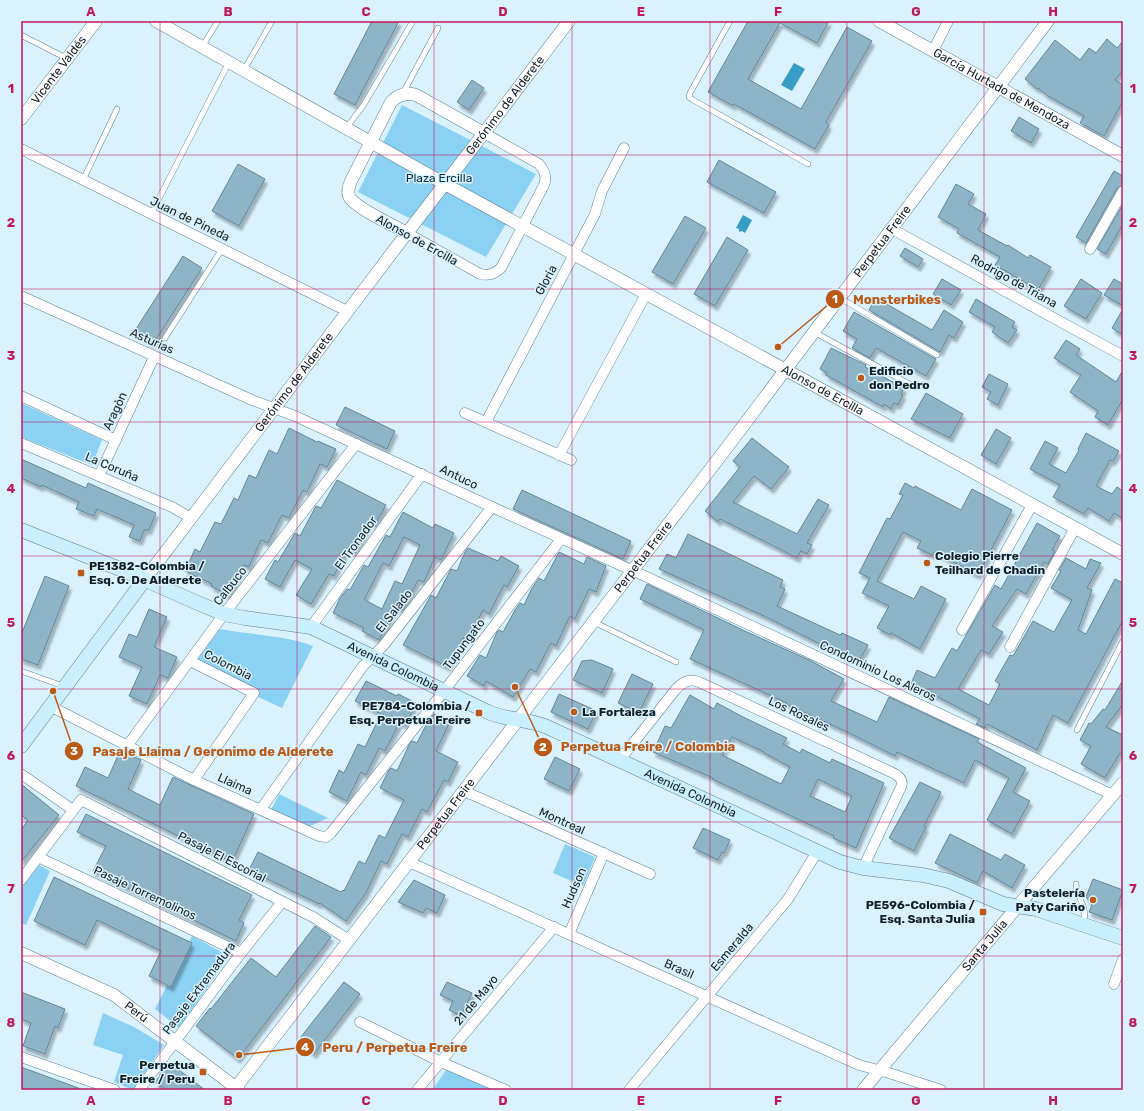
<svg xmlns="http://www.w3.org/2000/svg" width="1144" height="1111" font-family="Rubik,sans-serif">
  <defs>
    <filter id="shadow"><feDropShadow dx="2.5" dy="4.5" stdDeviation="1" flood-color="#0004"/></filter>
  </defs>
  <rect width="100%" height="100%" fill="#daf2fe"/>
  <!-- green -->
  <g fill="#8ad1f3">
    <polygon points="402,105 536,174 486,257 358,192"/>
    <polygon points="21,403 102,440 92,465 21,437"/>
    <path d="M 220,629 C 251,635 284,635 313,646 L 282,708 L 258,697 L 260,691 L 197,660 Z"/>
    <polygon points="279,794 328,818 308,827 271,810"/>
    <polygon points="565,844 595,857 583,886 553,873"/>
    <polygon points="39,865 50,871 26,925 21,923 21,888"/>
    <polygon points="192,936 229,956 179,1028 155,1009"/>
    <polygon points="103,1013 134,1027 164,1045 133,1090 114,1082 123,1055 93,1045"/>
    <polygon points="447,1069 495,1090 432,1090"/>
  </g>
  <!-- water -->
  <g fill="#379dc7">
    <polygon points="794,63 805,69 792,91 781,85"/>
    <polygon points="743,215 752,220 745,233 742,231 739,232 739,229 736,228"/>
  </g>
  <!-- building -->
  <g fill="#8db4c7" stroke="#618799" fill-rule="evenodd" filter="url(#shadow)">
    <polygon points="372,21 399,21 355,105 334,94"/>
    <polygon points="748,21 829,21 817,43 780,23 748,79 801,109 847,27 872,41 826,122 829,125 815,149 734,104 733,106 708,92"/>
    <polygon points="1107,39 1117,48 1123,41 1123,70 1115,80 1123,85 1123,101 1104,136 1080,123 1084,116 1048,96 1038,88 1037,89 1025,79 1055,40 1080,60 1089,48 1096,53"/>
    <polygon points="472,80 484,88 469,110 457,102"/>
    <polygon points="1019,117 1039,129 1031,143 1011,131"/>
    <polygon points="719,160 776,192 764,213 707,182"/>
    <polygon points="238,164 265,179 239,226 212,211"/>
    <polygon points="1114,171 1123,176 1123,185 1117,188 1086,243 1076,237"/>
    <polygon points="956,184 974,194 968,204 986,214 978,230 1007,246 1008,245 1028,258 1030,255 1051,267 1038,290 995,265 1000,257 957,233 959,229 938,217"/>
    <polygon points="1123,204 1123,224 1106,254 1097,249"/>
    <polygon points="685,216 706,228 673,284 652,272"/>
    <polygon points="727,237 748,250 715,306 694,294"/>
    <polygon points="905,248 923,259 918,267 900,256"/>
    <polygon points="183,256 202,268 153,344 134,332"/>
    <polygon points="942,279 961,290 951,305 933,294"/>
    <polygon points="1081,279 1102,293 1086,319 1064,306"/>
    <polygon points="1114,279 1123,284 1123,306 1104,295"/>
    <polygon points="876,298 932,330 944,310 963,322 954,338 949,335 940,352 869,310"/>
    <polygon points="976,299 1015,322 1012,327 1017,330 1008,343 992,332 995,327 969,312"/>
    <polygon points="1123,309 1123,335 1112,328"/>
    <polygon points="854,312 936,359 926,376 876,348 870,358 852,348 857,339 843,331"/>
    <polygon points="1066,340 1080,349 1076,355 1116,382 1123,370 1123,399 1108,425 1095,417 1098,411 1070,392 1081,375 1054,358"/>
    <polygon points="831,348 866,365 865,367 904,388 901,394 903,395 898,405 894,403 891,409 884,404 883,407 826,375 827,373 820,369"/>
    <polygon points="989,374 1008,384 998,405 987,399 991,392 982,387"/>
    <polygon points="926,393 963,414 950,438 911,419"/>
    <polygon points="345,407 395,431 387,449 336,425"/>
    <polygon points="289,428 317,442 318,441 336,449 327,467 320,464 307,492 303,490 289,518 282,515 268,543 261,540 249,567 244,565 228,595 211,586 212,584 185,571 195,549 200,552 215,522 221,524 234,498 238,500 249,475 256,478 269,450 277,454"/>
    <polygon points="996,429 1011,438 996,464 981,455"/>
    <polygon points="1086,433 1119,451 1113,461 1110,460 1096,486 1112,494 1117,487 1123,491 1123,519 1114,513 1109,521 1088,508 1084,514 1053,497 1060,485 1030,469 1045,441 1058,448 1049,464 1066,473 1079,450 1078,449"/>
    <polygon points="752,438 789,467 771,489 754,476 733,502 797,534 818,499 829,505 807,543 812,545 807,554 801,551 797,558 720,519 718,522 705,511 740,467 733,461"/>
    <polygon points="21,459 86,488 88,483 156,513 149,530 144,530 140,541 129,537 134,525 97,509 94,516 76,509 79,502 42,485 41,487 21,478"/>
    <polygon points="337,480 386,505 375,525 370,522 355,552 347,548 334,576 329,574 311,604 296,595 312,569 295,560 280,587 265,579 275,560 278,562 295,533 300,536 316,506 321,508"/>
    <polygon points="905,483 914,488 915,486 961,510 972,489 1012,510 978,575 934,552 932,555 917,548 921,541 903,532 877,581 914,599 921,586 946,599 920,649 891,633 890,635 877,628 889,606 862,593 870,578 859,573 887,518 890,519 903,495 899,494"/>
    <polygon points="522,490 631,541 623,559 513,509"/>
    <path d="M 403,512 L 433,528 L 435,524 L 454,533 L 441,560 L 435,557 L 424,582 L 418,580 L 403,610 L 396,607 L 379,640 L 362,631 L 364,628 L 333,613 L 340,598 L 347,589 L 350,590 L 364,565 L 368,567 L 386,535 L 390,537 ZM 404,537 L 420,545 L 402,584 L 395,581 L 382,609 L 365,600 L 365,598 L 383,563 L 389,566 Z"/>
    <polygon points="1037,523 1060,536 1052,550 1055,551 1048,564 1044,562 1026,594 1017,589 992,626 1003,632 989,654 981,650 958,689 989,705 1000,684 995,681 1010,655 1013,656 1033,621 1054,632 1072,600 1051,588 1061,571 1059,570 1066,558 1086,569 1090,559 1101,563 1087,588 1092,590 1078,630 1086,634 1115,579 1123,583 1123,620 1068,723 1053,715 1037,750 987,724 985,728 976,724 980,719 936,696 910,686 917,670 935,678 952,648 957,651 995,585 1001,589"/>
    <polygon points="688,534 783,580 780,587 785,589 777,606 840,635 842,633 868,645 859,661 827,645 826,647 766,617 659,569 667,554 676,558"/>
    <polygon points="468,548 498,561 501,556 519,566 507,587 504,585 489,614 483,610 468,640 463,638 448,667 403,645 430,597 431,595 436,598 451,569 457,571 465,552"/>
    <polygon points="559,552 584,564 587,557 606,566 596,592 589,589 575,619 570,616 556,646 551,643 536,672 530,669 513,697 486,681 484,686 467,676 480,655 486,658 497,632 499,630 503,632 515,610 520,603 524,605 532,588 539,578 544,581"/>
    <polygon points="45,576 69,586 38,665 21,659 21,635"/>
    <polygon points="647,584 747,632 811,661 844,679 831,701 877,722 889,697 979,739 977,742 1026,768 1013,792 1030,801 1012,834 987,820 1009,778 975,760 964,783 897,752 895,756 845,731 786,704 787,703 690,659 704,630 640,599"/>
    <polygon points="149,609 167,617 154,647 177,657 168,678 160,675 147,704 129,696 142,667 119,657 129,634 137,637"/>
    <polygon points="592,660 613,669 602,693 573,680 582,661"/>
    <polygon points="632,674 653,684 639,713 618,703"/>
    <polygon points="1123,680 1123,704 1106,727 1123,735 1123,754 1120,753 1105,778 1081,764 1091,746 1080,740 1089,723 1091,724 1103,709 1105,710"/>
    <polygon points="366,681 397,696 398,694 416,703 405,725 400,722 385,751 379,748 366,775 361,772 347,801 329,792 339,770 344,773 358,744 365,747 381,714 355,701"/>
    <polygon points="559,694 597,711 588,729 551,712"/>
    <path d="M 690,695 L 714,709 L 717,703 L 743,717 L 787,738 L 783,744 L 800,753 L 802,749 L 830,763 L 832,759 L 884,783 L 856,848 L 833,838 L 834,836 L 712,779 L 713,778 L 653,752 L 665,726 L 671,728 ZM 732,737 L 764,752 L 764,753 L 790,767 L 781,784 L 722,755 ZM 818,779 L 852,796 L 845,812 L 810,796 Z"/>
    <polygon points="434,714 450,722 436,751 458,762 448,782 444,780 427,812 422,809 408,837 402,834 387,864 381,861 366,893 346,921 320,903 319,904 249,870 258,852 341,892 343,890 344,891 359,861 365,864 379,835 385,838 404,800 380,788 389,770 391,768 397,771 409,745 412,741 417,743 427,723"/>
    <polygon points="120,751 141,760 128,789 160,805 173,777 254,814 232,862 76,786 85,767 108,778"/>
    <polygon points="555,757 580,769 569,791 544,779"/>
    <polygon points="920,782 941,792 924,826 926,827 914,851 889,838"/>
    <polygon points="21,784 59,815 21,862 21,830 28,820 21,815"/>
    <polygon points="86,814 252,895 239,920 244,923 236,941 93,871 106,846 77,832"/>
    <polygon points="703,828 730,840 724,853 722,852 718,860 693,848"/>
    <polygon points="950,834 1001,860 1005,854 1025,865 1012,888 983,871 977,883 935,863"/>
    <polygon points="54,877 192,943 171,987 149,976 161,951 126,934 97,920 85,945 34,921"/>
    <polygon points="1093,879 1123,890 1112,920 1089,912 1092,905 1086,897"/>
    <polygon points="414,880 445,895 437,913 426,908 423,913 398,902"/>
    <polygon points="315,926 331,937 238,1059 196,1026 210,1008 211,1009 251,958 276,977"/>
    <polygon points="344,982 360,994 314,1054 297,1042"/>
    <polygon points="447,982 472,993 461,1016 449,1010 453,1001 440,995"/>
    <polygon points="21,992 65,1009 58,1028 55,1026 45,1054 23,1046 31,1023 21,1019"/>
    <polygon points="170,1063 205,1090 167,1090 155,1082"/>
    <polygon points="21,1067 81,1089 80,1090 27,1090 21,1088"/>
  </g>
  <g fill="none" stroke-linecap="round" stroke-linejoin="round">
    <!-- service casing -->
    <g stroke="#5e8395" stroke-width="6">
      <g id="service">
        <polyline points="730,21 690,93 689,97 693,100 808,164"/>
        <polyline points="21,35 66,58"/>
        <polyline points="202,47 218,21"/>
        <polyline points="244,70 272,21"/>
        <polyline points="403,93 438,28"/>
        <polyline points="346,128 363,106 413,21"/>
        <polyline points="83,180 117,109"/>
        <polyline points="151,214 229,62"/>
        <polyline points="840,298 937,355"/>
        <polyline points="814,332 911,385"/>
        <polyline points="165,338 222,249"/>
        <polyline points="594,622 676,662"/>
        <polyline points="21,671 63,686"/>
        <polyline points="1077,730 1123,641"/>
        <path d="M 1076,884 C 1077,899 1089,908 1083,923"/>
      </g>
    </g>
    <!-- minor casing -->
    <g stroke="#5e8395" stroke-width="11">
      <g id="minor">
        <polyline points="933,51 948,21"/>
        <polyline points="21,149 347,311"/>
        <polyline points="892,229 1123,356"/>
        <path d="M 407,233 L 480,274 C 489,276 494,274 501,268 L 544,185 C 547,177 545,171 539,164 L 484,133"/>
        <polyline points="1090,249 1123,191"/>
        <polyline points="21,296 252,400 295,416 492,507 649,578 1113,795"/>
        <polyline points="21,396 116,440"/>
        <polyline points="465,413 571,460"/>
        <polyline points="486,422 595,214 602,191 624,148"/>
        <polyline points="21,443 172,507 191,518"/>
        <polyline points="559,455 646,294"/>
        <polyline points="99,476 154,357"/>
        <polyline points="311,627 422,474"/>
        <polyline points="962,630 1032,505"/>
        <polyline points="1010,647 1075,528"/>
        <polyline points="190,661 254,693 194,780"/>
        <polyline points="50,706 194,780 319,836 326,837 331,833 444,691 561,539"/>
        <polyline points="127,746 224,614 356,444"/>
        <path d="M 619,761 L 676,689 C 683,682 689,678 699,682 L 891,772 C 898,775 904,779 901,787 L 863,868"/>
        <polyline points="21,774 73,810"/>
        <polyline points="464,791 650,874"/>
        <polyline points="261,809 363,666 383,646 492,507"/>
        <polyline points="38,857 241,953"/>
        <polyline points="409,862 859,1065 889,1073 941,1090"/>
        <polyline points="21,880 81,800 313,917 349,940"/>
        <polyline points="569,934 604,853"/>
        <polyline points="1114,984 1123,959"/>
        <polyline points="360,1022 441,1062 506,1090"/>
        <polyline points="21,1057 115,1090"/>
        <polyline points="139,1090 241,953 282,902"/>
        <polyline points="417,1090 554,927"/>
        <polyline points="629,1090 788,899 817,852"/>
      </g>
    </g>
    <!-- tertiary casing -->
    <g stroke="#5e8395" stroke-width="13">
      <g id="tertiary">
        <path id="s1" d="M 156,21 L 445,184 L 1123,554"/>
        <path id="s2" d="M 879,21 L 1123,156"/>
        <path id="s3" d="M 21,119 L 96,21"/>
        <path d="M 407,233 C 395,226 353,207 349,196 C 347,191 349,186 351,181 L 391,102 C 398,95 406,92 416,95 L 484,133"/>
        <path id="s4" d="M 145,579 L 407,233 L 484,133 L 569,21"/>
        <path id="s5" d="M 21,953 L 114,995 L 239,1090"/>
        <path id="s6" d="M 234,1090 L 725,450 L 1048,21"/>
        <path id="s7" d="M 863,1090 L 1017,907 L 1123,783"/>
      </g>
    </g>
    <!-- secondary casing -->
    <g stroke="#5e8395" stroke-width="15">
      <g id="secondary">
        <path id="s8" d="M 21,530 L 130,573 L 193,601 L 224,614 L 245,618 L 311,627 L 488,712 C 506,720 526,719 545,726 L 840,862 L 863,868 L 923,875 L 949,881 L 1003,904 L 1036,909 L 1123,938"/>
        <polyline points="21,746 145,579"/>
      </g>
    </g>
    <!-- service -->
    <use href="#service" stroke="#fff" stroke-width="5"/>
    <!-- minor -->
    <use href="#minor" stroke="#fff" stroke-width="10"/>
    <!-- tertiary -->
    <use href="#tertiary" stroke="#fff" stroke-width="12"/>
    <!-- secondary -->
    <use href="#secondary" stroke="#caeffe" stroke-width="14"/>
  </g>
  <!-- grid -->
  <path fill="none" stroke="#c2185b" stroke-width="1" stroke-opacity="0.55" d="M 160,21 L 160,1090M 297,21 L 297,1090M 434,21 L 434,1090M 572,21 L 572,1090M 710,21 L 710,1090M 847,21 L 847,1090M 984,21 L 984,1090M 21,155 L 1123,155M 21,289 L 1123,289M 21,422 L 1123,422M 21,556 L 1123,556M 21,689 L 1123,689M 21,822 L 1123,822M 21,956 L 1123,956"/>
  <!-- markers -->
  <g fill="#bb5a17" stroke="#daf2fe" stroke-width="1.5">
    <circle cx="861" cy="378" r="4"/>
    <circle cx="927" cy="563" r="4"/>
    <rect x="77" y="569" width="8" height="8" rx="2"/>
    <circle cx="574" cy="712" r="4"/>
    <rect x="475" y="709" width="8" height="8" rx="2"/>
    <circle cx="1093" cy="900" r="4"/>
    <rect x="979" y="908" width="8" height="8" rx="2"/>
    <rect x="199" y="1068" width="8" height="8" rx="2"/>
  </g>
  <g text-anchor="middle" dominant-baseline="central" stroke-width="3" stroke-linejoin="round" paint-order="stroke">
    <!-- street labels -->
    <g font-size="12" fill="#101f26" stroke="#daf2fe">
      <text stroke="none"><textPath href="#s3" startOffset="62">Vicente Valdés</textPath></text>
      <text stroke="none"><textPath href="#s2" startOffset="140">García Hurtado de Mendoza</textPath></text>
      <text stroke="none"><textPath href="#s4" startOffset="595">Gerónimo de Alderete</textPath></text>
      <text transform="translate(190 219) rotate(26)">Juan de Pineda</text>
      <text transform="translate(417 240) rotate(29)">Alonso de Ercilla</text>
      <text stroke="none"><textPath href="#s6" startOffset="1068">Perpetua Freire</textPath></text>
      <text transform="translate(546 280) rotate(-62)">Gloria</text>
      <text transform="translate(1014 281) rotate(29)">Rodrigo de Triana</text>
      <text transform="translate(152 341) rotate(24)">Asturias</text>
      <text stroke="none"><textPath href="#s4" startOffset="247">Gerónimo de Alderete</textPath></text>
      <text stroke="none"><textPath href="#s1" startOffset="762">Alonso de Ercilla</textPath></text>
      <text transform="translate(115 411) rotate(-65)">Aragòn</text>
      <text transform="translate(112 467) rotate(23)">La Coruña</text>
      <text transform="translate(459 477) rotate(26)">Antuco</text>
      <text transform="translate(356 543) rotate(-54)">El Tronador</text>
      <text stroke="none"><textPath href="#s6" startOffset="672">Perpetua Freire</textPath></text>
      <text transform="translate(230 586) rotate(-52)">Calbuco</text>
      <text transform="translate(394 611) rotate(-52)">El Salado</text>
      <text transform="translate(464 644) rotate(-53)">Tupungato</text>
      <text transform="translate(228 665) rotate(27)">Colombia</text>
      <text stroke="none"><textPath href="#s8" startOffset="399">Avenida Colombia</textPath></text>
      <text transform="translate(878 671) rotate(25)">Condominio Los Aleros</text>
      <text transform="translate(799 714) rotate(25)">Los Rosales</text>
      <text transform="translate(235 784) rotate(24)">Llaima</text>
      <text stroke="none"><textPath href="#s8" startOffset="723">Avenida Colombia</textPath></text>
      <text stroke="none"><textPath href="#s6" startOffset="348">Perpetua Freire</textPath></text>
      <text transform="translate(562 821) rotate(24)">Montreal</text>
      <text transform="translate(222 857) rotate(27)">Pasaje El Escorial</text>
      <text transform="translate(574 888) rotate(-66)">Hudson</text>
      <text transform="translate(145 893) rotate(25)">Pasaje Torremolinos</text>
      <text stroke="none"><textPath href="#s7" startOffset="189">Santa Julia</textPath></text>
      <text transform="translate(732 947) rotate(-50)">Esmeralda</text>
      <text transform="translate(679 969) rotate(24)">Brasil</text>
      <text transform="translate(199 988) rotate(-53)">Pasaje Extremadura</text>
      <text transform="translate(476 1000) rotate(-50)">21 de Mayo</text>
      <text stroke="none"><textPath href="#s5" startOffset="130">Perú</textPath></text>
    </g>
    <!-- park labels -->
    <g font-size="12" fill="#002e3f" stroke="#daf2fe">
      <text x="439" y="178">Plaza Ercilla</text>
    </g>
    <!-- poi labels -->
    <g font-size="12" font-weight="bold" fill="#101f26" stroke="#daf2fe" text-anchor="start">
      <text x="869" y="371">Edificio<tspan x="869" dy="14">don Pedro</tspan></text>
      <text x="935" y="556">Colegio Pierre<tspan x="935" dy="14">Teilhard de Chadin</tspan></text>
      <text x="89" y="566">PE1382-Colombia /<tspan x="89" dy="14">Esq. G. De Alderete</tspan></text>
      <text x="471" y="706" text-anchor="end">PE784-Colombia /<tspan x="471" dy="14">Esq. Perpetua Freire</tspan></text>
      <text x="582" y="712">La Fortaleza</text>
      <text x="1085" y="893" text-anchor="end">Pastelería<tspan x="1085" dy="14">Paty Cariño</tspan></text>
      <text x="975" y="905" text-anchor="end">PE596-Colombia /<tspan x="975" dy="14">Esq. Santa Julia</tspan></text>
      <text x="195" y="1065" text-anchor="end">Perpetua<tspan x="195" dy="14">Freire / Peru</tspan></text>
    </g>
  </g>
  <!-- callouts -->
  <path fill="none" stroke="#bb5a17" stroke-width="1.5" d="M778 347L835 299M515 687L543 747M53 691L74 751M239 1055L305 1047"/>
  <g fill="#bb5a17" stroke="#daf2fe" stroke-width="1.5">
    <circle cx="778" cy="347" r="4"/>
    <circle cx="515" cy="687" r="4"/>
    <circle cx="53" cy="691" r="4"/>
    <circle cx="239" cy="1055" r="4"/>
    <circle cx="835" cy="299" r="10"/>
    <circle cx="543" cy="747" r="10"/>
    <circle cx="74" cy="751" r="10"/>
    <circle cx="305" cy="1047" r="10"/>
  </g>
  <g font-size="12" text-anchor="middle" font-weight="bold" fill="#fff">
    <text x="835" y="303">1</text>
    <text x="543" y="751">2</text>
    <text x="74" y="755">3</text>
    <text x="305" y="1051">4</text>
  </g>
  <g font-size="13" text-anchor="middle" font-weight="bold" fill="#bb5a17" stroke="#daf2fe" stroke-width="3" stroke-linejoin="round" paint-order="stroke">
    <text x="897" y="304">Monsterbikes</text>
    <text x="648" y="751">Perpetua Freire / Colombia</text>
    <text x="213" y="756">Pasaje Llaima / Geronimo de Alderete</text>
    <text x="395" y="1052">Peru / Perpetua Freire</text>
  </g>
  <!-- border -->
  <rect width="1144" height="1111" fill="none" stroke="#daf2fe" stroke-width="44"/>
  <rect x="22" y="22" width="1100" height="1067" fill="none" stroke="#c2185b" stroke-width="1.5"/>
  <g font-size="13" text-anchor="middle" font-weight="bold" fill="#c2185b">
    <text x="91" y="16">A</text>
    <text x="228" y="16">B</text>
    <text x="366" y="16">C</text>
    <text x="503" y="16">D</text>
    <text x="641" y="16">E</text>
    <text x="778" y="16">F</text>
    <text x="916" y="16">G</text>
    <text x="1053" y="16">H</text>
    <text x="11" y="93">1</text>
    <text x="1133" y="93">1</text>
    <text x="11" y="227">2</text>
    <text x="1133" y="227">2</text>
    <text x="11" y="360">3</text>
    <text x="1133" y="360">3</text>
    <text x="11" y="493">4</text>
    <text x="1133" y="493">4</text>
    <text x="11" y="627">5</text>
    <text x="1133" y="627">5</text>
    <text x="11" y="760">6</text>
    <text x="1133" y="760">6</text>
    <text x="11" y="893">7</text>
    <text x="1133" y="893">7</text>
    <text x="11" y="1027">8</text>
    <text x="1133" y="1027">8</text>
    <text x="91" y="1105">A</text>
    <text x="228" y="1105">B</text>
    <text x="366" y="1105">C</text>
    <text x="503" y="1105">D</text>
    <text x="641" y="1105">E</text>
    <text x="778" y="1105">F</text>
    <text x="916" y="1105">G</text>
    <text x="1053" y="1105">H</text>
  </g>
</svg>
